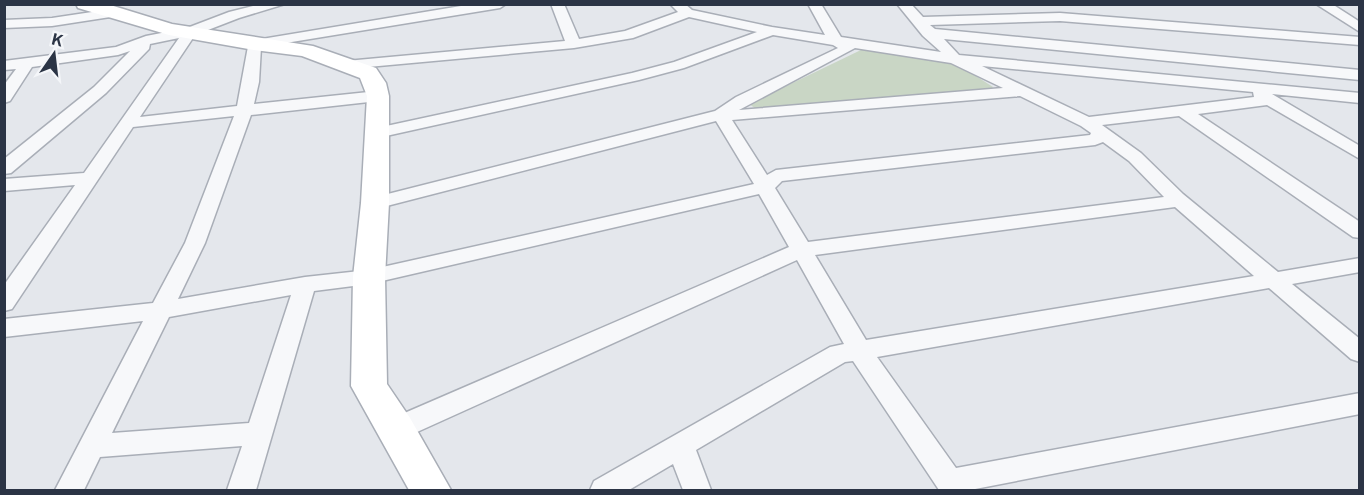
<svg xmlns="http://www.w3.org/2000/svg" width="1364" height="495" font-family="'Public Sans',sans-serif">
  <rect width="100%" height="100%" fill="#e4e7ec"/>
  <!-- green -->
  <polygon fill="#c9d6c5" points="863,49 951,64 965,69 993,87 990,90 759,111 749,104"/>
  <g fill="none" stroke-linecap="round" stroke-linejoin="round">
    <!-- street casing -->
    <g stroke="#a9aeb7" stroke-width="3">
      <g id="street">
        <path d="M 261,4 L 285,4 L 239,18 L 195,35 L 140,117 L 237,106 L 249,41 L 473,4 L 506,4 L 500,8 L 261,47 L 259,82 L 254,104 L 378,91 L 386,96 L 378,101 L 251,115 L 205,243 L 178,299 L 305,277 L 369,270 L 754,184 L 716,121 L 375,209 L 368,207 L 365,203 L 368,199 L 715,111 L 736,97 L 838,48 L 833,45 L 773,35 L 684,68 L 639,80 L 377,138 L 371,137 L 368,133 L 371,129 L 377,128 L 632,73 L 674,62 L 757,32 L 689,17 L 633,38 L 574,48 L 346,69 L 339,65 L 346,61 L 565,41 L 551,4 L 564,4 L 579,39 L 625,31 L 678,12 L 670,4 L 685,4 L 692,10 L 772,27 L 825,35 L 808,4 L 821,4 L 841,37 L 941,52 L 923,36 L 897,4 L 911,4 L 923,17 L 1060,13 L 1360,37 L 1360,45 L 1060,21 L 930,25 L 935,29 L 1360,70 L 1360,80 L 944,39 L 959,55 L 1360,93 L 1360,103 L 1272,94 L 1360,146 L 1360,159 L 1267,105 L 1198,114 L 1360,222 L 1360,238 L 1353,237 L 1179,116 L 1102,125 L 1141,153 L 1183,194 L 1278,272 L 1360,258 L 1360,272 L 1292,284 L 1360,339 L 1360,362 L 1351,359 L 1269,288 L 877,357 L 956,468 L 1360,393 L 1360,414 L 970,490 L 939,490 L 853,361 L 845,362 L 696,450 L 711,490 L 683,490 L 673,464 L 629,490 L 590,490 L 594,481 L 830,347 L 844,344 L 797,260 L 406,437 L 396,440 L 386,437 L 382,429 L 386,421 L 789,247 L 759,194 L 369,284 L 314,291 L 256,490 L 227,490 L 242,446 L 100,457 L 84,490 L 55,490 L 143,321 L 4,337 L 4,319 L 153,303 L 185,243 L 234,116 L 133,127 L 12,309 L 4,311 L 4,285 L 75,185 L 4,191 L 4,179 L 84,173 L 179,38 L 150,44 L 149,49 L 106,93 L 11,173 L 4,174 L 4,159 L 94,87 L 130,51 L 118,55 L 32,67 L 10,101 L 4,103 L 4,85 L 16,69 L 4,70 L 4,61 L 116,47 L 146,36 L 187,28 L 229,12 ZM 855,48 L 951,63 L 1003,88 L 739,110 ZM 982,66 L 1253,92 L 1254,97 L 1089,117 ZM 1020,96 L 1081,126 L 1091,133 L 1090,135 L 776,170 L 767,175 L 732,120 ZM 1103,142 L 1129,161 L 1164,197 L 808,242 L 775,188 L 782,181 L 1095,145 ZM 1175,207 L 1254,276 L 866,340 L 815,255 ZM 291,295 L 249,423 L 112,433 L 169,317 Z"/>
        <polygon points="1316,4 1332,4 1360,22 1360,32"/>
        <polygon points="112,9 119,13 117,16 52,26 4,28 4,20 52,18"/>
      </g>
    </g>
    <!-- secondary casing -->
    <g stroke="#a9aeb7" stroke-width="3">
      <polygon id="secondary" points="76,4 107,4 172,24 313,46 376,68 386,83 389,96 389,203 385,277 387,384 410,418 451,490 409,490 351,386 353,277 361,203 367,96 360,78 302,56 254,50 169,35 78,8"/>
    </g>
    <!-- street -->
    <use href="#street" fill="#f7f8fa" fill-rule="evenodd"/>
    <!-- secondary -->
    <use href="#secondary" fill="#fff" fill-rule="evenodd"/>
  </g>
  <!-- wall -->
  <polygon fill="#a1a5ae" points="750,4 778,4 751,6"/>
  <!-- border -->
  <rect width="1364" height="495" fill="none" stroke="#2b3445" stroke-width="12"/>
  <!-- north arrow -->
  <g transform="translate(54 54) rotate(14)" stroke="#f4f6f9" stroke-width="4.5" paint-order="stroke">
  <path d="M0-4.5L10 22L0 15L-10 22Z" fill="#2b3445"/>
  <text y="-9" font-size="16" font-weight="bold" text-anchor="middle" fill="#2b3445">K</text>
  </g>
</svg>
